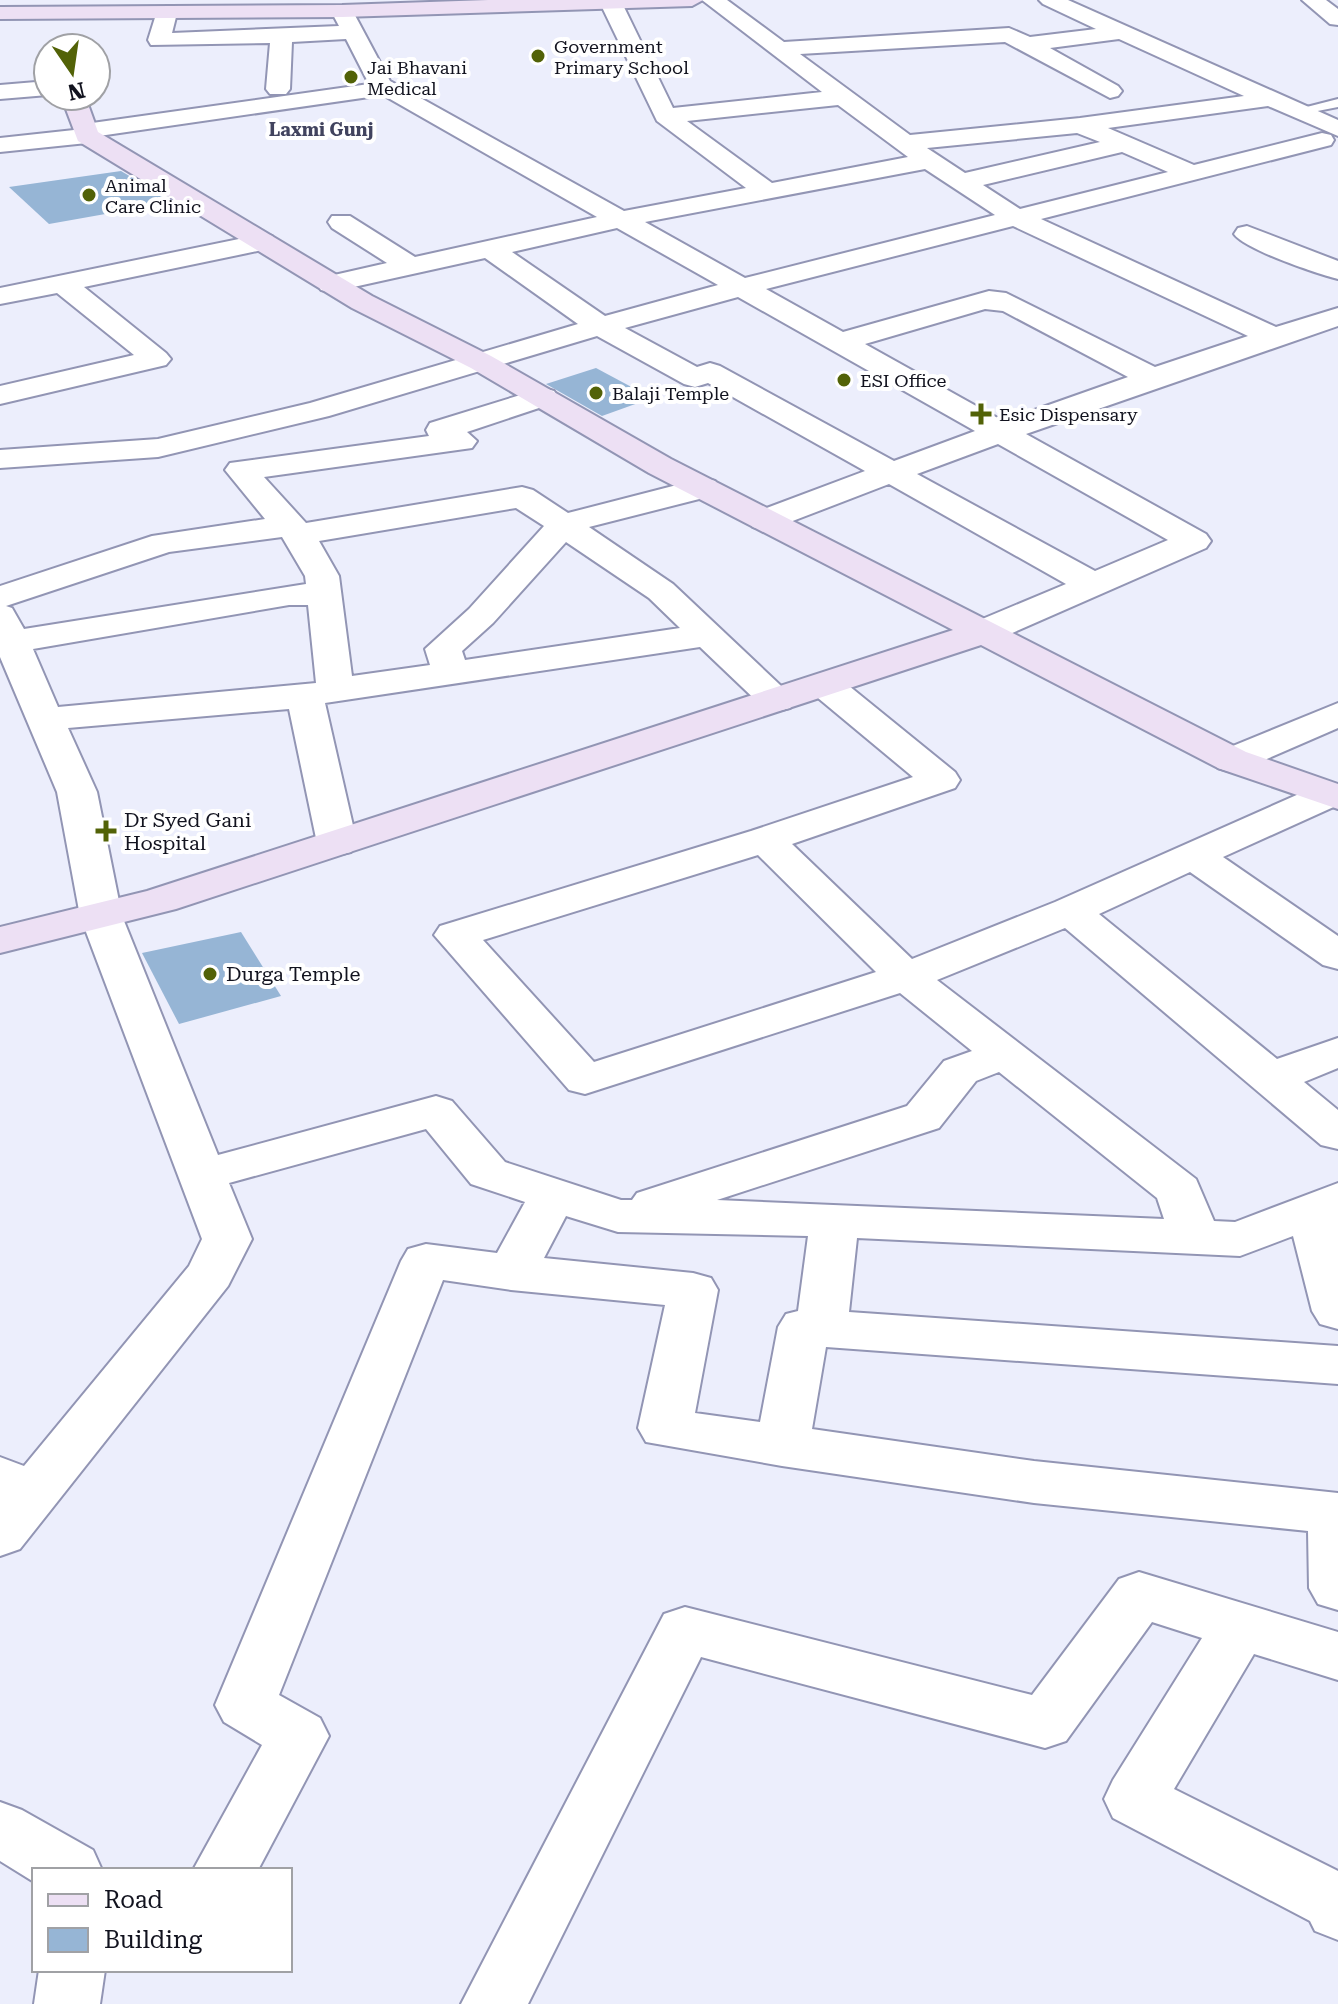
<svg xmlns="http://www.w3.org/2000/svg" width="1338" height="2004" font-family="'Roboto Serif',serif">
  <rect width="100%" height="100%" fill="#eceefc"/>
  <!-- building -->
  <g fill="#96b5d5">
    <polygon points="121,171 173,202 49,224 9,187"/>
    <polygon points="596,368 652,398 602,416 546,384"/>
    <polygon points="241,932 281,996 179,1024 142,953"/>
  </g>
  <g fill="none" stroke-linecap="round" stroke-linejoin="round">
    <!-- lane casing -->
    <g stroke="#9295b4" stroke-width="4">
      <polygon id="lane" points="1338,99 1338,107 1297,115 1291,111"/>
    </g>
    <!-- street casing -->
    <g stroke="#9295b4" stroke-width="4">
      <g id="street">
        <path d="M 604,0 L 620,0 L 623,5 L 673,108 L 822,92 L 702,0 L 727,0 L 784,42 L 1009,28 L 1030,37 L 1096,29 L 1043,4 L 1039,0 L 1068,0 L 1338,120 L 1338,136 L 1268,106 L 1108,128 L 1194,165 L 1322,133 L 1331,135 L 1334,140 L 1331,145 L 1041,219 L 1276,327 L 1338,308 L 1338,326 L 1026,434 L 1206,534 L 1211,541 L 1206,548 L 994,641 L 981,644 L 968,641 L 963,633 L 968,625 L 1066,584 L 889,484 L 777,527 L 765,530 L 753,527 L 748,520 L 753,513 L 865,471 L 708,383 L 695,387 L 684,384 L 597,336 L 329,416 L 158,457 L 0,468 L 0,450 L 158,439 L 310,403 L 578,324 L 485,258 L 331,292 L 321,290 L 317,284 L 321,278 L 387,263 L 332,228 L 328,222 L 332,216 L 350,216 L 415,257 L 597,217 L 383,95 L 99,136 L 96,141 L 87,143 L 0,152 L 0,138 L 74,130 L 85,124 L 369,84 L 346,39 L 292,42 L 290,89 L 286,94 L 270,94 L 266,89 L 270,43 L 151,45 L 148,40 L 158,8 L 166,7 L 177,13 L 172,33 L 339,26 L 331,11 L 334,6 L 350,6 L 390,81 L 624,211 L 746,188 L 657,121 L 601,5 ZM 1119,39 L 1244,96 L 1080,118 L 910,135 L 800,54 L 1005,42 L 1110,98 L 1118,96 L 1122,91 L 1118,86 L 1050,48 ZM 838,105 L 908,157 L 772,183 L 687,121 ZM 1077,133 L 1100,142 L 965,173 L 927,148 ZM 1122,152 L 1168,172 L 1020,209 L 983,185 ZM 925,169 L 995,215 L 745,278 L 645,222 ZM 1013,226 L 1248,336 L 1155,367 L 1006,293 L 989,291 L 843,332 L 766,289 ZM 617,228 L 718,285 L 605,316 L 512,252 ZM 738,297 L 975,431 L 894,461 L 720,366 L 710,363 L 697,367 L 625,328 ZM 985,309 L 1003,311 L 1128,377 L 1003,421 L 865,344 ZM 998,444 L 1168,540 L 1095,571 L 917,474 Z"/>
        <polygon points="1302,0 1326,0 1338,9 1338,25 1330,24"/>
        <polygon points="48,81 48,95 0,99 0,85"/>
        <path d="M 1247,226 L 1338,261 L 1338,279 C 1317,274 1244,249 1234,234 L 1238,228 Z"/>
        <polygon points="263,234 272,236 276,242 272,248 84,287 166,353 171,359 166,365 0,404 0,386 134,355 57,293 0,304 0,288"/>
        <path d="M 543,388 L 554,391 L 558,397 L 554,403 L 467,432 L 477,441 L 472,448 L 264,477 L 306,523 L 522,487 L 533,490 L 568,513 L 704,478 L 715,481 L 720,488 L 715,495 L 589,527 L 673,584 L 796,700 L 790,708 L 777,711 L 764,708 L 700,647 L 325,703 L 357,843 L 351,852 L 337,855 L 323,852 L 317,843 L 289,709 L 68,728 L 97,792 L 122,916 L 218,1155 L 436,1096 L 452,1101 L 505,1162 L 621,1200 L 632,1200 L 637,1193 L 907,1106 L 944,1061 L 972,1051 L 900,993 L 585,1094 L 569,1090 L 434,935 L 440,926 L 751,831 L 913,777 L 812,693 L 807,685 L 812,677 L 825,674 L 838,677 L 955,772 L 960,780 L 955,788 L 792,844 L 912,959 L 1055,902 L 1317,786 L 1338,784 L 1338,805 L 1223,857 L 1338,936 L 1338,969 L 1323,965 L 1190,872 L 1099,914 L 1277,1059 L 1338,1038 L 1338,1068 L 1304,1082 L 1338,1110 L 1338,1149 L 1321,1145 L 1065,928 L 937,980 L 1196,1179 L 1214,1221 L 1235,1222 L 1338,1183 L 1338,1329 L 1320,1324 L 1312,1311 L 1293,1236 L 1240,1256 L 857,1238 L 849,1312 L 1338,1346 L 1338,1384 L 826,1347 L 812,1429 L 1034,1461 L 1338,1493 L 1338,1610 L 1318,1604 L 1309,1588 L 1308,1531 L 1034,1503 L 782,1466 L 646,1442 L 638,1428 L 665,1305 L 511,1290 L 443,1280 L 279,1695 L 320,1718 L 329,1736 L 258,1870 L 193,1870 L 262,1745 L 224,1722 L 215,1705 L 401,1261 L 408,1249 L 426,1244 L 497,1253 L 525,1202 L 471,1184 L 426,1129 L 229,1183 L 252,1239 L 228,1286 L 20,1549 L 0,1556 L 0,1457 L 24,1466 L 189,1266 L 202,1239 L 80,916 L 57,792 L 0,657 L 0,586 L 152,536 L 265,519 L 225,470 L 230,463 L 429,436 L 426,430 L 430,423 ZM 516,508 L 544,526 L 469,609 L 425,649 L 430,665 L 352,676 L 339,576 L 319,541 ZM 282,537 L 305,576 L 306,584 L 24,629 L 12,608 L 6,606 L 169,552 ZM 566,542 L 649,598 L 680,628 L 465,660 L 462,651 L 493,623 ZM 289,605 L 308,605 L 316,683 L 58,707 L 33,649 ZM 758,855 L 876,972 L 594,1062 L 483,940 ZM 999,1072 L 1157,1198 L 1164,1219 L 717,1200 L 939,1128 L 976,1081 ZM 566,1216 L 618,1232 L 808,1236 L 798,1311 L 786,1314 L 778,1327 L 760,1422 L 695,1413 L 718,1290 L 711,1278 L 693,1273 L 544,1258 Z"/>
        <polygon points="1338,703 1338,728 1246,768 1232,772 1218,768 1213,760 1218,752"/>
        <polygon points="1139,1572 1338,1632 1338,1680 1254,1654 1174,1789 1338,1871 1338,1940 1315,1931 1310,1921 1113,1818 1104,1799 1113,1780 1202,1638 1152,1622 1066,1741 1045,1748 701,1657 528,2004 461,2004 664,1614 685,1607 1032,1695 1119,1579"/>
        <polygon points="0,1802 22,1810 93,1850 102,1870 34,1870 34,1882 0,1861"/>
        <polygon points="39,1970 105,1970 100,2004 34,2004"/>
      </g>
    </g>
    <!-- secondary casing -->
    <g stroke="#9295b4" stroke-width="4">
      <g id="secondary">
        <polygon points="488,0 703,0 692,6 342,17 0,19 0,7 342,5"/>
        <polygon points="61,96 85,96 98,132 372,296 491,356 671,459 1246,752 1338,784 1338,809 1218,768 981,645 176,909 0,953 0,927 147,891 953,630 649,473 471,368 352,308 78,141"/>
      </g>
    </g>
    <!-- lane -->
    <use href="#lane" fill="#fff" fill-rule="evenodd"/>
    <!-- street -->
    <use href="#street" fill="#fff" fill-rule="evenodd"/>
    <!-- secondary -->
    <use href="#secondary" fill="#ede0f4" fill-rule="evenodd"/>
  </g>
  <!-- markers -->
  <g fill="#526207" stroke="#fff" stroke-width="3">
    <circle cx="538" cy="56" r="8"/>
    <circle cx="351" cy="77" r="8"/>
    <circle cx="89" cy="195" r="8"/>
    <circle cx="844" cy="380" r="8"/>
    <circle cx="596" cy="393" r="8"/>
    <path d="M977 402h8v8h8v8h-8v8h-8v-8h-8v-8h8z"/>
    <path d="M102 819h8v8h8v8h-8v8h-8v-8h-8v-8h8z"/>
    <circle cx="210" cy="974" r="8"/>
  </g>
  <g text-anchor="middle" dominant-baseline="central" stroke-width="8" stroke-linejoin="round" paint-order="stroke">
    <!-- far-poi labels -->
    <g font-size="18" fill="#12131f" stroke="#fff" text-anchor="start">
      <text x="554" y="46">Government<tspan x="554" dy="21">Primary School</tspan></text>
      <text x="367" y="67">Jai Bhavani<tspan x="367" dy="21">Medical</tspan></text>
      <text x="105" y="185">Animal<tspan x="105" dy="21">Care Clinic</tspan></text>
      <text x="860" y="380">ESI Office</text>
      <text x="612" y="393">Balaji Temple</text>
      <text x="999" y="414">Esic Dispensary</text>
    </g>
    <!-- far-neighbourhood labels -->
    <g font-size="18" font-weight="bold" fill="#41435e" stroke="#fff">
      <text x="321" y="129">Laxmi Gunj</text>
    </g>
    <!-- poi labels -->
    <g font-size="20" fill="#12131f" stroke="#fff" text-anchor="start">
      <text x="124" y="820">Dr Syed Gani<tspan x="124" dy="23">Hospital</tspan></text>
      <text x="226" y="974">Durga Temple</text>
    </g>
  </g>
  <!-- legend -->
  <rect x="32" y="1868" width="260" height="104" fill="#ffffff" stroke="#a0a1a5" stroke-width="2"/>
  <rect x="48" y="1894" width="40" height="12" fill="#ede0f4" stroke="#a0a1a5" stroke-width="2"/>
  <text x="104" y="1908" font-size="24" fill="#12131f">Road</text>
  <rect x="48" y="1928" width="40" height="24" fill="#96b5d5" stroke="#a0a1a5" stroke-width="2"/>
  <text x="104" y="1948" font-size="24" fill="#12131f">Building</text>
  <!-- north arrow -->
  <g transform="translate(72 72) rotate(167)"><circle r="38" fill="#ffffff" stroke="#a0a1a5" stroke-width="2"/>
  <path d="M0-6L14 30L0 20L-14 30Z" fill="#526207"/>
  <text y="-12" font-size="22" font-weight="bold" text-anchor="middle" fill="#12131f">N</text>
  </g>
</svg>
